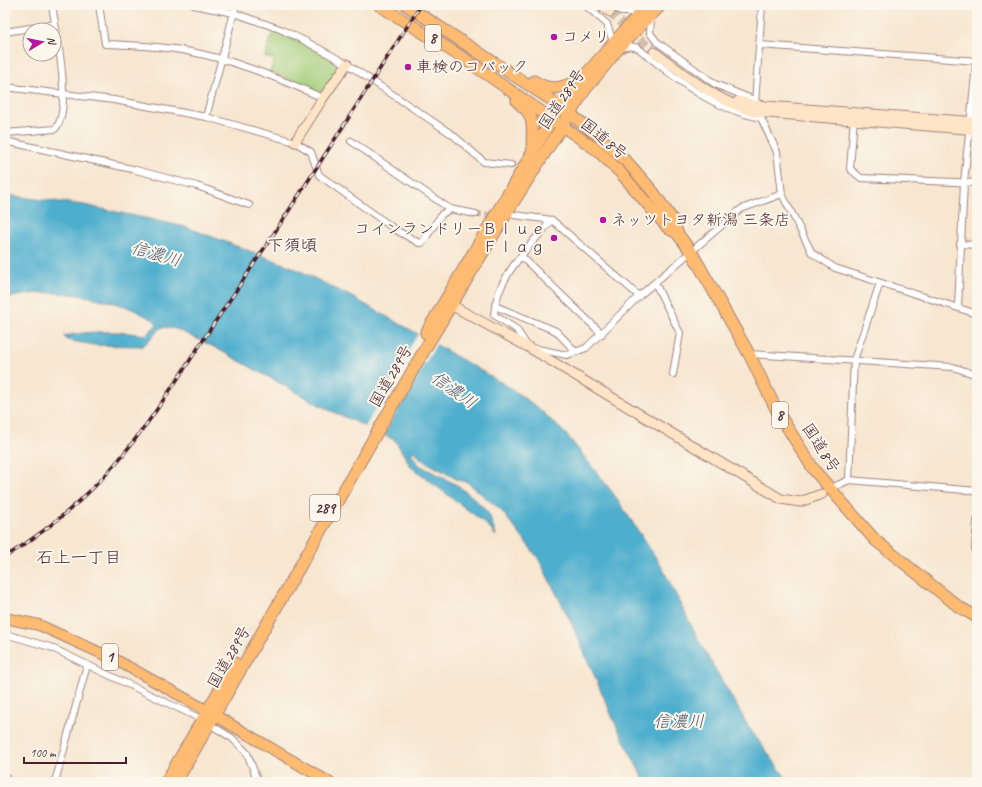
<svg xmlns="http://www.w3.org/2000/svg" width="982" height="787" font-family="Caveat,'Klee One',sans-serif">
  <rect width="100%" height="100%" fill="#fbf7ec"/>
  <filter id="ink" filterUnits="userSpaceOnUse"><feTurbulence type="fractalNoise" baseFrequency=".025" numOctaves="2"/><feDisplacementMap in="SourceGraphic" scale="8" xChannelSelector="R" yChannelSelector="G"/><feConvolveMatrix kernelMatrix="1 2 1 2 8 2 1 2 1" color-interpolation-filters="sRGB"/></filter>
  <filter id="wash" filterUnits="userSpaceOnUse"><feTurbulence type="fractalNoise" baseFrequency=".012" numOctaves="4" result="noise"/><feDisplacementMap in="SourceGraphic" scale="16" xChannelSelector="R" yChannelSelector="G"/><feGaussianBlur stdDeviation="0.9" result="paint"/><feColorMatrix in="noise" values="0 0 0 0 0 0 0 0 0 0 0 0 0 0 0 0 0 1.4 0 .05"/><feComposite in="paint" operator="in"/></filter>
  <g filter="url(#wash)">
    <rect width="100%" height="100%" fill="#f7e6d0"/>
    <!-- green -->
    <polygon fill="#a2cc78" stroke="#767652" points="273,31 303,43 342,65 321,94 270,71 275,60 265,57"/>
    <!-- water -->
    <path fill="#4eaecd" stroke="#4c667c" d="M 5,195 L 84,205 L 186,227 L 292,267 L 350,296 L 416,333 L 509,387 L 537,407 L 566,434 L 613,493 L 662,567 L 700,643 L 750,729 L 789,782 L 645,782 L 615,723 L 571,622 L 538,558 L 501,510 L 467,482 L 458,480 L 421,459 L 415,451 L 411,453 L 419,465 L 457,485 L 474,498 L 489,514 L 496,536 L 485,523 L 411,467 L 395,440 L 327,409 L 214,347 L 176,329 L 162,327 L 143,346 L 94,345 L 67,340 L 64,336 C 95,330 116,331 146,335 L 157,324 L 154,320 C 142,314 130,307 118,304 C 82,293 41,288 5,299 Z"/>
    <!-- pier -->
    <polygon fill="#f7e6d0" points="419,332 437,343 382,436 364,429"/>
  </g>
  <g filter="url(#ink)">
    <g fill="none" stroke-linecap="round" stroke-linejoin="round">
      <!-- street-tunnel -->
      <polyline stroke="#d4beaf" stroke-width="6" stroke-dasharray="6 3" stroke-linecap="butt" points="476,214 496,215"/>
      <!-- secondary-tunnel -->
      <polyline stroke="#d4beaf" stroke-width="9" stroke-dasharray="9 4.5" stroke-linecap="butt" points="610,12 654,52"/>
      <!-- street casing -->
      <g stroke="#a0827e" stroke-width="8">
        <g id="street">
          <path d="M 99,5 L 105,44 C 130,45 156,46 181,50 C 230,58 278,78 323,98"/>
          <polyline points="194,5 234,13 280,29 305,41 347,64 453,135 484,162 511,165"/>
          <polyline points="585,5 607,24 613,42"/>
          <polyline points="612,5 622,12 642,12"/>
          <polyline points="964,5 977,6"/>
          <polyline points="651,17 650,33 657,42 715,84 756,101"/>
          <polyline points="5,32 55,24"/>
          <polyline points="760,45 977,61"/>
          <path d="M 622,48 L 630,46 L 638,48 C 679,81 708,107 761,118"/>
          <polyline points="5,87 114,100 206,117 295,142 311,152 319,175 396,230 419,243 422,243 442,214 450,209 476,214"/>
          <polyline points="755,103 762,5"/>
          <polyline points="762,114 761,118 777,152 782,194 812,253 835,268 977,314"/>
          <polyline points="206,117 236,5"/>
          <polyline points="854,117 850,169 861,178 977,183"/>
          <path d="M 5,133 L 55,129 C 73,111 56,31 52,5"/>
          <polyline points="5,141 132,169 197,186 249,205"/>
          <polyline points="351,141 450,209"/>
          <polyline points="514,215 552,220 639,296"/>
          <path d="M 552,220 C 529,247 496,277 494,315 L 516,329 L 528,347 L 567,355 L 586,348 L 639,296 L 741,209 L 782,194"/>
          <polyline points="960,244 977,245"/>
          <polyline points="521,256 602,334"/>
          <polyline points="655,283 680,333 673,374"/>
          <polyline points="495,306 556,331 576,352"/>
          <polyline points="958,307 964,182 977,56"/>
          <polyline points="749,354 953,367 977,375"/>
          <polyline points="849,480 854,360 880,283"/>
          <polyline points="829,489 849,480 977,491"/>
          <polyline points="977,521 975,549 977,549"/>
          <polyline points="5,634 50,647 203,720 232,738 247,753 258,782"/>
          <polyline points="5,776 9,782"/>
          <polyline points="55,782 87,665"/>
        </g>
      </g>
      <!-- secondary casing -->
      <g stroke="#a0827e" stroke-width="11">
        <g id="secondary">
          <polyline points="601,5 610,12"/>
          <path d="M 654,52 C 686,75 716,101 754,112 L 977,130"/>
          <polyline points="738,101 755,105 977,122"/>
          <polyline points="295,142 323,98 347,64"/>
          <polyline points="451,305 528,347 781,499 800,502 822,494"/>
        </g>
      </g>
      <!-- primary casing -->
      <g stroke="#a0827e" stroke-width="12">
        <polyline id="primary" points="5,618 39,625 116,660 199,706 329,782"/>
      </g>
      <!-- highway casing -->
      <g stroke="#a0827e" stroke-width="13">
        <g id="highway">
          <polyline points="379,5 460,56 597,150 620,172 668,228 677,233"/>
          <polyline points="406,5 553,101 596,134 628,163 654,193 674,222 677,233 692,253 749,354 777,411 814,470 875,540 959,607 977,617"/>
          <path d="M 534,81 C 553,93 562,87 581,80"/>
          <path d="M 517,101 C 520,105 525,108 528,112 C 536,125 530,139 533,152"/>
          <polyline points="426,333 552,119 581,80 647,5"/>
          <polyline points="166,782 235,663"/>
          <polyline points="176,782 429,342 511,206 585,90 619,48 661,5"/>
        </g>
      </g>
      <!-- street -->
      <use href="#street" stroke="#fff" stroke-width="6"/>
      <!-- secondary -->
      <use href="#secondary" stroke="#ffe4c6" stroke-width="9"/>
      <!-- primary -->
      <use href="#primary" stroke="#febb71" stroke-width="10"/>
      <!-- highway -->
      <use href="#highway" stroke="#febb71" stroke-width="11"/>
      <!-- rail casing -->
      <g stroke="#4a1f2b" stroke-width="3.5">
        <path id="rail" d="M 5,557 C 37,537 66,515 93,488 C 142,439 182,371 221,313 C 290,212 354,108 421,5"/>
      </g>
      <!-- rail -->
      <use href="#rail" stroke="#fbf7ec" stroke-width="2" stroke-dasharray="6" stroke-linecap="butt"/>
    </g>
  </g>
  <!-- markers -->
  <g fill="#b5179e" stroke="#fbf7ec" stroke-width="1.5">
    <circle cx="554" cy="37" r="4"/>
    <circle cx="408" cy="67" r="4"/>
    <circle cx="603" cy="220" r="4"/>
    <circle cx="554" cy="238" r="4"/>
  </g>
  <g text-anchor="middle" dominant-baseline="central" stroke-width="4" stroke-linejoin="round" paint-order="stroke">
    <!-- shield labels -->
    <g fill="#fbf7ec" stroke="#7f6065" stroke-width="1">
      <rect x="425" y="25" width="16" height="26" rx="3"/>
      <rect x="772" y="402" width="16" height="26" rx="3"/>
      <rect x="310" y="495" width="30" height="26" rx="3"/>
      <rect x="102" y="644" width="16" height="26" rx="3"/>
    </g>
    <g font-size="15" font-weight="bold" fill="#4a1f2b">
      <text x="433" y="38">8</text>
      <text x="780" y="415">8</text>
      <text x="325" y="508">289</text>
      <text x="110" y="657">1</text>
    </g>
    <!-- poi labels -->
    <g font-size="16" fill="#4a1f2b" stroke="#fbf7ec" text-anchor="start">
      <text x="562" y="37">コメリ</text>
      <text x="416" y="67">車検のコバック</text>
      <text x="611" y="220">ネッツトヨタ新潟 三条店</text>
      <text x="546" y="229" text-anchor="end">コインランドリーＢｌｕｅ<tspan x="546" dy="18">Ｆｌａｇ</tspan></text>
    </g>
    <!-- street labels -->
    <g font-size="16" fill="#4a1f2b" stroke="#fbf7ec">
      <text transform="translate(562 99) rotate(-56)">国道289号</text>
      <text transform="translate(604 139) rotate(39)">国道8号</text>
      <text transform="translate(391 376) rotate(-60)">国道289号</text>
      <text transform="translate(821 448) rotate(57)">国道8号</text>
      <text transform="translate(229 657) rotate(-60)">国道289号</text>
    </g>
    <!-- neighbourhood labels -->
    <g font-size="17" fill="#4a1f2b" stroke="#fbf7ec">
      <text x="292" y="245">下須頃</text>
      <text x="79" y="557">石上一丁目</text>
    </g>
    <!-- water labels -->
    <g font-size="17" font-style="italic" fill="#4c586c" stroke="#fbf7ec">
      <text transform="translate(156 254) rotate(16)">信濃川</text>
      <text transform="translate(454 390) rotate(35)">信濃川</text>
      <text x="679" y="721">信濃川</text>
    </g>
  </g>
  <!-- margin -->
  <rect width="982" height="787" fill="none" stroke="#fbf7ec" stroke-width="20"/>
  <!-- north arrow -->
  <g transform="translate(42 42) rotate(80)"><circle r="19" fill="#fbf7ec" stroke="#b4a19f"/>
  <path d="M0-3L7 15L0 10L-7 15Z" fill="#b5179e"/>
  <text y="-6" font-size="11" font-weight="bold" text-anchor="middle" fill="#4a1f2b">N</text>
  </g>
  <!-- scale -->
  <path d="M24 757v6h102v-6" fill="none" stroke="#4a1f2b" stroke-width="2"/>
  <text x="30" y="757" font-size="12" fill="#4a1f2b" stroke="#fbf7ec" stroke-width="3" paint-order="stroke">100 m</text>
</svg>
